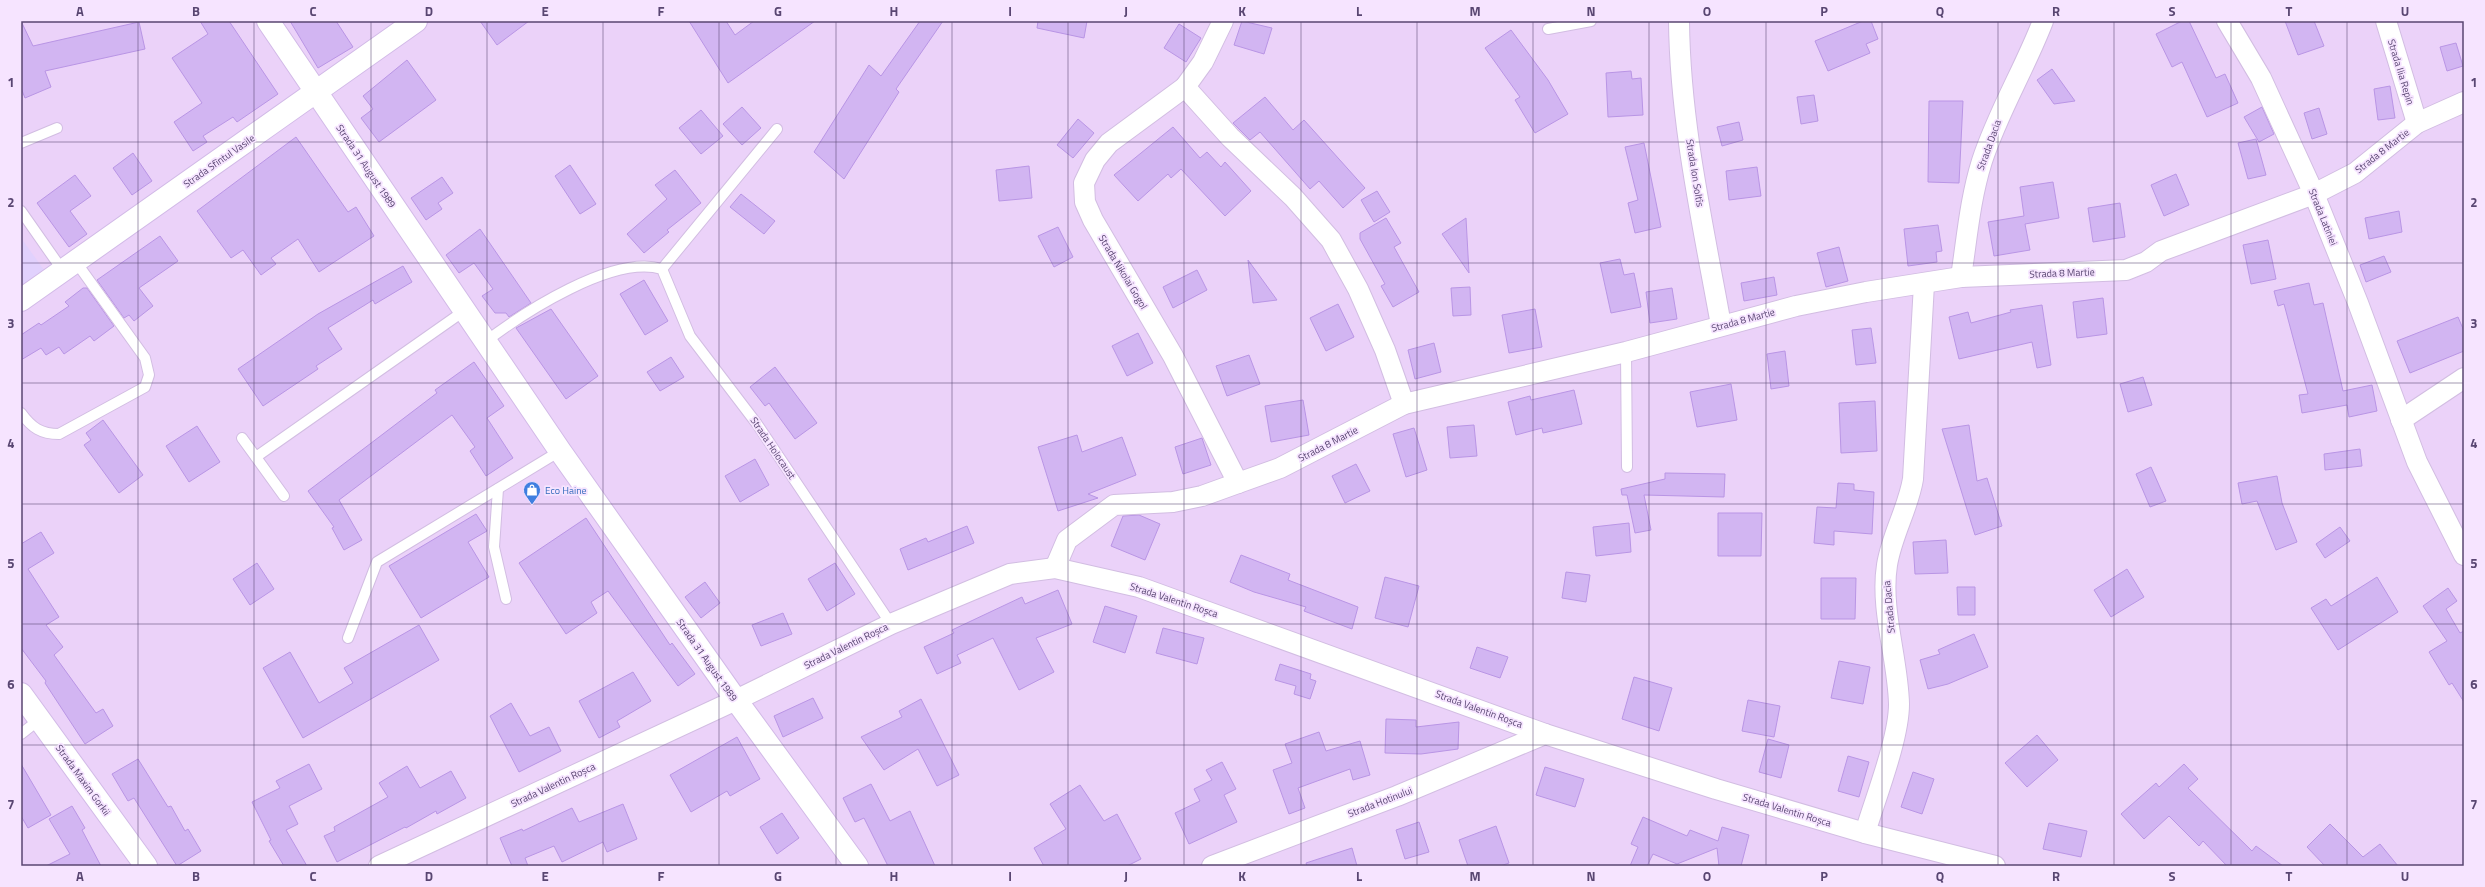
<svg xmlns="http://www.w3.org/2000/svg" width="2485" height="887" font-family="'Titillium Web',sans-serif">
  <rect width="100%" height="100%" fill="#f3defd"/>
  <!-- residential -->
  <rect fill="#ebd2f9" x="21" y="21" width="2443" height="845"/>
  <!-- commercial -->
  <polygon fill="#e1d1fd" points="21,238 44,270 21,286"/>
  <!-- building -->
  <g fill="#d2b5f2" stroke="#b995e5">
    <polygon points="21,21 33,46 139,22 145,49 45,71 51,87 25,98 21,88"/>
    <polygon points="200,21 229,21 278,94 237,122 233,117 203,136 207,142 193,151 174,122 202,103 172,58 208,34"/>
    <polygon points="290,21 336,21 353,47 318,68"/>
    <polygon points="480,21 529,21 497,45"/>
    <polygon points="689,21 726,21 735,35 754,21 815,21 728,83"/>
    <polygon points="920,21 943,21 896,89 899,92 844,179 814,152 869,65 881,76"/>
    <polygon points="1038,21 1087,21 1084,38 1037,28"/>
    <polygon points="1242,21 1272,28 1264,54 1234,45"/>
    <polygon points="1863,21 1871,21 1878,39 1866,44 1870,53 1828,71 1815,41"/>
    <polygon points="2182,21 2189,21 2216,78 2225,74 2238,103 2207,117 2182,62 2172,67 2156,34"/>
    <polygon points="2285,21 2314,21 2324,46 2298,55"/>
    <polygon points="1179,24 1201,38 1186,62 1164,48"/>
    <polygon points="1511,30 1548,80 1568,114 1535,133 1515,100 1520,97 1485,48"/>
    <polygon points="2456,43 2463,66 2447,71 2440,47"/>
    <polygon points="407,60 436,100 379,142 361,118 373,109 363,96"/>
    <polygon points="2052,69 2075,101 2054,104 2037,80"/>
    <polygon points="1631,71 1632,79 1641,78 1643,115 1608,117 1606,73"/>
    <polygon points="2390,86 2395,118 2378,120 2374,89"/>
    <polygon points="1814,95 1818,121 1801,124 1797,97"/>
    <polygon points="1265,97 1293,130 1304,120 1365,188 1343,208 1319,181 1310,189 1260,132 1250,140 1233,123"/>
    <polygon points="1929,101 1963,101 1959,183 1928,182"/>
    <polygon points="742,107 761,128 742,145 723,124"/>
    <polygon points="2262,107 2274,134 2259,142 2244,117"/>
    <polygon points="2319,108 2327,134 2312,139 2304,113"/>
    <polygon points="701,110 723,136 701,154 679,128"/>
    <polygon points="1078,119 1094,133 1073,158 1057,145"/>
    <polygon points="1739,122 1743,140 1722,146 1717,127"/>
    <polygon points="1173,127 1200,158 1207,152 1221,167 1225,162 1251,191 1225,216 1181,169 1171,178 1168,174 1138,201 1114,175"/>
    <polygon points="296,137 348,212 356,207 374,236 319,272 298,239 271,258 276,264 261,275 243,250 231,258 197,211"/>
    <polygon points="2256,139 2266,175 2248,179 2238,143"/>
    <polygon points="1644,143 1661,227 1635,233 1628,203 1638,200 1625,147"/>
    <polygon points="133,153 152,181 132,195 113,168"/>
    <polygon points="570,165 596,204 580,214 555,176"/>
    <polygon points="1029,166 1032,198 999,201 996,170"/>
    <polygon points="1757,167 1761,196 1729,200 1726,171"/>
    <polygon points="675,170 701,203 667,230 669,232 644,253 627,234 667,199 655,185"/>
    <polygon points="2176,174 2189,205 2164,216 2151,185"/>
    <polygon points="75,175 91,196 70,211 87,234 69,247 37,203"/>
    <polygon points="442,177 453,193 438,203 442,209 426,220 411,198"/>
    <polygon points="2053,182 2059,218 2025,224 2030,250 1994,256 1988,222 2024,216 2020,187"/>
    <polygon points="1377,191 1390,212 1374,222 1361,200"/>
    <polygon points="741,194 775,221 764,234 730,207"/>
    <polygon points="2120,203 2125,237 2093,242 2088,208"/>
    <polygon points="2399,211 2402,232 2369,239 2365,218"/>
    <polygon points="1386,218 1401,243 1394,247 1419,292 1393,307 1381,286 1385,284 1360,239 1360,233"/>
    <polygon points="1466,218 1469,273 1442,234"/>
    <polygon points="1938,225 1942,251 1936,252 1937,262 1908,266 1904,229"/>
    <polygon points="1058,227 1073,257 1054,267 1038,236"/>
    <polygon points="480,229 531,303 509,317 506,313 495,313 482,296 493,289 474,263 459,273 446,255"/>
    <polygon points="160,236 178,261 139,288 153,306 134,321 129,315 124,318 97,280"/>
    <polygon points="2268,240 2276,279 2251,284 2243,245"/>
    <polygon points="1839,247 1848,281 1826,287 1817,253"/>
    <polygon points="2384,256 2391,272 2366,282 2360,265"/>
    <polygon points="1620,259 1624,275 1634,273 1641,307 1611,313 1600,263"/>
    <polygon points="1248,260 1277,300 1253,303"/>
    <polygon points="403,266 412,282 375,304 373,300 328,328 342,349 316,366 318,369 263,406 238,369 318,314"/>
    <polygon points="1197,270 1207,290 1173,308 1163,287"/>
    <polygon points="1774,277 1777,295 1744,301 1741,283"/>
    <polygon points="644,280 668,321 645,335 620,294"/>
    <polygon points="2309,283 2314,305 2323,303 2343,391 2372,385 2377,411 2349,417 2347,405 2302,413 2299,395 2308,394 2284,304 2278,306 2274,291"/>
    <polygon points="1470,287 1471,315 1453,316 1451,288"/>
    <polygon points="83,288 87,288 114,326 94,341 90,336 64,354 59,347 46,355 41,348 21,360 21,335 39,323 41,325 69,306 65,302"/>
    <polygon points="1672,288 1677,319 1650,323 1646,292"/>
    <polygon points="2103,298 2107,334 2077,338 2073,302"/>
    <polygon points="1338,304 1354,337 1326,351 1310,318"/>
    <polygon points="2042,305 2051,365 2037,368 2032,342 1959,359 1949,317 1968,312 1971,323 2011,312 2010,310"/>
    <polygon points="551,309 598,376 566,399 516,328"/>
    <polygon points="1535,309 1542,347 1509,353 1502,315"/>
    <polygon points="2458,317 2464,331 2464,351 2410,373 2397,341"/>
    <polygon points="1871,328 1876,363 1856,365 1852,330"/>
    <polygon points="1138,333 1153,363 1127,376 1112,346"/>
    <polygon points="1434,343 1441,372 1415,379 1408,350"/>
    <polygon points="1785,351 1789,386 1771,389 1767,354"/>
    <polygon points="1249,355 1260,384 1227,396 1216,366"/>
    <polygon points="671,357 684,377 660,391 647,372"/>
    <polygon points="474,362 504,406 487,418 513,458 486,476 470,451 475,447 452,415 339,500 362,540 344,550 332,528 334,527 308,491 437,393 435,390"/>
    <polygon points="775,367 817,423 795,439 769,403 765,406 750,387"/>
    <polygon points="2143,377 2152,405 2128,412 2120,384"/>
    <polygon points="1731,384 1737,420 1697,427 1690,392"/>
    <polygon points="1574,390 1582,424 1543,433 1542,428 1516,435 1508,402 1530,396 1531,400"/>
    <polygon points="1303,400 1309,435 1271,442 1265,406"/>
    <polygon points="1875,401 1877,451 1841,453 1839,403"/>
    <polygon points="103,420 143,475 119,493 84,445 91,440 86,433"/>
    <polygon points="1474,425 1477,456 1450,458 1447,427"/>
    <polygon points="1969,425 1977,481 1987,478 2002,526 1975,535 1942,429"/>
    <polygon points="197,426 220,462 189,482 166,446"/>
    <polygon points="1414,428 1427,470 1406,477 1393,434"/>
    <polygon points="1077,435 1082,452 1122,437 1136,475 1088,494 1098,498 1058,511 1038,447"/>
    <polygon points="1202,438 1211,465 1183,474 1175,447"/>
    <polygon points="2360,449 2362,466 2325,470 2324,454"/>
    <polygon points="755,459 769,485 740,502 725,476"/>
    <polygon points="1356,464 1370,491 1345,503 1332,476"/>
    <polygon points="2151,467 2166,501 2150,507 2136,474"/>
    <polygon points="1665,473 1725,474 1724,497 1644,495 1651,530 1635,533 1627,495 1622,495 1621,489 1665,479"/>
    <polygon points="2277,476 2282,503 2297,542 2276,550 2257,501 2242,504 2238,483"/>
    <polygon points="1838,483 1854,484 1854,490 1874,492 1872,534 1834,531 1834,545 1814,543 1817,507 1836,508"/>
    <polygon points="1718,513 1762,513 1761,556 1718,556"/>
    <polygon points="476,514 487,531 468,542 489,577 421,618 389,566"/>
    <polygon points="1139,515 1160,524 1145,560 1111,546 1123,516"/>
    <polygon points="586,518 670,645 672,643 695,674 678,686 608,591 591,602 597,613 566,634 519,563"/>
    <polygon points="1629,523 1631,552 1596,556 1593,527"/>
    <polygon points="967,526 974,543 908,570 900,549 926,538 928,542"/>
    <polygon points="2340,527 2350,541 2325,558 2316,544"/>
    <polygon points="41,532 54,553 28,569 59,617 46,625 63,647 54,655 96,713 103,709 113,726 85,744 45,683 46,681 21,648 21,544"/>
    <polygon points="1946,540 1948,573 1915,574 1913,542"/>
    <polygon points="1241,555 1290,574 1288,580 1358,607 1352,629 1304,611 1306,607 1254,592 1230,582"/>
    <polygon points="257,563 274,589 250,605 233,579"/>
    <polygon points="835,563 855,594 827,611 808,579"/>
    <polygon points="2127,569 2144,597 2111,617 2094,590"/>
    <polygon points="1566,572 1590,575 1586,602 1562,598"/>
    <polygon points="1385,577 1419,586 1408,627 1375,618"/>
    <polygon points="2377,577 2398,612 2338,650 2311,608 2326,599 2331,606"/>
    <polygon points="1821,578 1856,578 1855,619 1821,619"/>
    <polygon points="705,582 720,603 701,618 685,597"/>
    <polygon points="1957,587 1975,587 1975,615 1958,615"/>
    <polygon points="2448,588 2457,601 2446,609 2460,633 2464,631 2464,702 2452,683 2449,685 2429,652 2447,641 2423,606"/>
    <polygon points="1058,590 1072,624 1036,638 1054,672 1019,690 993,638 957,655 961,663 937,674 924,647 954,633 952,630 1022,597 1025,604"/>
    <polygon points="1105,606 1137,616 1125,653 1093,642"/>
    <polygon points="783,613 792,634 761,646 752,625"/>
    <polygon points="419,625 439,660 303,738 263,668 290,652 319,703 353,683 344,668"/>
    <polygon points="1163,628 1204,638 1197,664 1156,653"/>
    <polygon points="1974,634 1988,667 1948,684 1928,689 1920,660 1940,654 1938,650"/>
    <polygon points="1477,647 1508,657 1500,678 1470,668"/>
    <polygon points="1839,661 1870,667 1863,704 1831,698"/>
    <polygon points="1280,664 1311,674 1310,679 1316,681 1310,699 1294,694 1296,686 1275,680"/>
    <polygon points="633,672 651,701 617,721 620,727 599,738 579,701"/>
    <polygon points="1634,677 1672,688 1659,731 1622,719"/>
    <polygon points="813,698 823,718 783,737 774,716"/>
    <polygon points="921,699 959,775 937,786 918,749 884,770 861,737 902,717 899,711"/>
    <polygon points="1748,700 1780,706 1774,737 1742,731"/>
    <polygon points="511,703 530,736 549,727 561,751 519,772 490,716"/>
    <polygon points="1386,719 1416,720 1416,727 1459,722 1458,749 1421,754 1385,753"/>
    <polygon points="1319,732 1326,751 1360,741 1370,775 1353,780 1350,769 1298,788 1305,808 1289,814 1273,770 1292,763 1285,744"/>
    <polygon points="2037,735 2058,760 2027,787 2005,763"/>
    <polygon points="737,737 760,779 730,796 727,791 691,812 670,775"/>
    <polygon points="1768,739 1789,745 1781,778 1759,772"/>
    <polygon points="1848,756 1869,762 1859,797 1838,791"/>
    <polygon points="138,759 168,807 171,806 185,831 188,829 201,851 177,866 134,798 128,801 112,774"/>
    <polygon points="1222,762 1236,789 1224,795 1237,822 1189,844 1175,813 1200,801 1194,789 1212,780 1206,770"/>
    <polygon points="21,764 51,815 28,828 21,816"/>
    <polygon points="309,764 322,789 289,806 298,824 286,830 307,866 284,866 269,841 271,840 252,802 280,788 276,781"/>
    <polygon points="2184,764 2198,779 2188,788 2252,851 2256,846 2283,866 2227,866 2203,841 2199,846 2169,816 2144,839 2121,814 2156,783 2159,787"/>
    <polygon points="407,766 420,788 451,771 466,798 437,814 436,811 406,828 405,827 337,862 324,836 335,831 334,827 388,797 379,783"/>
    <polygon points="1545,767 1584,779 1575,807 1536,795"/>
    <polygon points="1913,772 1934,779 1922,814 1901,807"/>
    <polygon points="871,784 890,821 910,811 935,866 888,866 864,818 855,822 843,798"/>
    <polygon points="1080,785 1104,821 1117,814 1141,859 1127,866 1044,866 1034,848 1066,829 1050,804"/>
    <polygon points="623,804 637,839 607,852 603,842 562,862 554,846 525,858 528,866 512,866 500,838 522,829 523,831 572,808 579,822"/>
    <polygon points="72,806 85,828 82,830 101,866 46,866 70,854 49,819"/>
    <polygon points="782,813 799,838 777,854 760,827"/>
    <polygon points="1643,817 1687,836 1690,830 1718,841 1722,827 1749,835 1741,866 1719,866 1717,848 1677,864 1653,854 1647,866 1630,866 1638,847 1631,844"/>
    <polygon points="1419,822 1429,852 1405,859 1396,830"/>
    <polygon points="2049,823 2087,831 2081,857 2043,849"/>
    <polygon points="2330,824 2363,857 2380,844 2398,866 2325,866 2307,847"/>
    <polygon points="1496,826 1509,863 1500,866 1468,866 1459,840"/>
    <polygon points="1352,848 1357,866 1307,866 1306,863"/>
  </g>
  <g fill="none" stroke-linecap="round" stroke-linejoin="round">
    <!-- lane casing -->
    <g stroke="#d2bde2" stroke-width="12">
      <g id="lane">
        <polyline points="1548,29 1591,21"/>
        <polyline points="21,143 57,128"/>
        <polyline points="21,211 63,271"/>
        <polyline points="662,269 777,129"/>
        <path d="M 485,342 C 523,313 613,254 662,269 L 690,336 L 757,424 L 891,624"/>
        <polyline points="1626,352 1627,467"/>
        <path d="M 21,413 C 32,428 41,434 59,434 L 145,387 L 149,375 L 145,358 L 76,262"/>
        <polyline points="242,438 284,496"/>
        <polyline points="256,457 464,311"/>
        <polyline points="498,489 494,547 506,599"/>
        <polyline points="348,638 377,562 560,451"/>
        <polyline points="21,734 40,719"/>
      </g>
    </g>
    <!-- street casing -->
    <g stroke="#d2bde2" stroke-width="22">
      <g id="street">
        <polyline points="1223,21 1203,62 1185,87 1109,143 1095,160 1084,183 1085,202 1093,220 1173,356 1238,483"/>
        <path d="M 1679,21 C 1680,123 1703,225 1721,325"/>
        <polyline points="2227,21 2261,78 2314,194 2358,303 2417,462 2464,555"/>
        <polyline points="2386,21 2417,123"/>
        <polyline points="1185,87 1230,137 1293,197 1331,240 1358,289 1385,350 1404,404"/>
        <path d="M 1961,277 C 1967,238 1970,199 1982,161 C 1998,112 2025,68 2043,21"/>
        <polyline points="2401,420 2464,378"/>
        <polyline points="1055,568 1067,540 1114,505 1173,502 1202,496 1238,483 1280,468 1404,404 1626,352 1796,306 1866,292 1961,277 2126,270 2146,262 2161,251 2314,194 2355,173 2417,123 2464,102"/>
        <path d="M 1865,833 C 1875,799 1899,739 1899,704 C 1898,659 1880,609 1887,565 C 1892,534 1908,509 1913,479 L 1924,284"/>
        <polyline points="379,866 736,700 891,624 1010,574 1055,568 1139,587 1545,734 1716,789 1865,833 1995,866"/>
        <polyline points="1212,866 1397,796 1545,734"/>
      </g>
    </g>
    <!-- secondary casing -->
    <g stroke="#d2bae7" stroke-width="24">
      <g id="secondary">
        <polyline points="268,21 560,451 736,700 857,866"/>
        <polyline points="21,300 416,21"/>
        <polyline points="21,694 146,866"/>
      </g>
    </g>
    <!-- lane -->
    <use href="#lane" stroke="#fff" stroke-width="10"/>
    <!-- street -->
    <use href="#street" stroke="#fff" stroke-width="20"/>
    <!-- secondary -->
    <use href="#secondary" stroke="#fff" stroke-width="22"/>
  </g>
  <!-- grid -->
  <path fill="none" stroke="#594672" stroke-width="1" stroke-opacity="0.55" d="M 138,21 L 138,866M 254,21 L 254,866M 371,21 L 371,866M 487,21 L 487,866M 603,21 L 603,866M 719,21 L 719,866M 836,21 L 836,866M 952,21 L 952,866M 1068,21 L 1068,866M 1184,21 L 1184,866M 1301,21 L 1301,866M 1417,21 L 1417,866M 1533,21 L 1533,866M 1649,21 L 1649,866M 1766,21 L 1766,866M 1882,21 L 1882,866M 1998,21 L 1998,866M 2114,21 L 2114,866M 2231,21 L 2231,866M 2347,21 L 2347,866M 21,142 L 2464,142M 21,263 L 2464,263M 21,383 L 2464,383M 21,504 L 2464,504M 21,624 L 2464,624M 21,745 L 2464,745"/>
  <!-- icons -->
  <defs>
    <g id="shop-pin" transform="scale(0.9)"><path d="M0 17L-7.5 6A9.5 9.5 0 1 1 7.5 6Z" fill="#3f7fe0" stroke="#f6e4ff"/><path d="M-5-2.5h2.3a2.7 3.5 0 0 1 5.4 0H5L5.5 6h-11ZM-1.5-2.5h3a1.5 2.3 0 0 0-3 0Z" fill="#fff"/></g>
  </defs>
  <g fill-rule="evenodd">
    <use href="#shop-pin" x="532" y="490"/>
  </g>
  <g text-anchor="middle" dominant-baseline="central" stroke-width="3.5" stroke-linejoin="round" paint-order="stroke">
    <!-- street labels -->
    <g font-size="10" fill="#594672" stroke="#f6e4ff">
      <text transform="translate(2401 72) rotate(73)">Strada Ilia Repin</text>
      <text transform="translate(1989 145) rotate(-70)">Strada Dacia</text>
      <text transform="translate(2382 151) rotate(-38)">Strada 8 Martie</text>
      <text transform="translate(219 161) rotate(-35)">Strada Sfîntul Vasile</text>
      <text transform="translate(366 166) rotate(56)">Strada 31 August 1989</text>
      <text transform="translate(1695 173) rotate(81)">Strada Ion Soltîs</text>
      <text transform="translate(2323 217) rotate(68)">Strada Latiniei</text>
      <text transform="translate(1123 272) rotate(59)">Strada Nikolai Gogol</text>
      <text transform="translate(2062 273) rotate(-2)">Strada 8 Martie</text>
      <text transform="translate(1743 320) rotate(-15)">Strada 8 Martie</text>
      <text transform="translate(1328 444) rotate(-27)">Strada 8 Martie</text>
      <text transform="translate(773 448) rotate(56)">Strada Holocaust</text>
      <text transform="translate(1174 600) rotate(18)">Strada Valentin Roșca</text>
      <text transform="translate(1889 607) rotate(-95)">Strada Dacia</text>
      <text transform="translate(846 646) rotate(-26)">Strada Valentin Roșca</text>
      <text transform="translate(707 660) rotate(55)">Strada 31 August 1989</text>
      <text transform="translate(1479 709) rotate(20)">Strada Valentin Roșca</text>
      <text transform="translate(83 780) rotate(54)">Strada Maxim Gorkii</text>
      <text transform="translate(553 785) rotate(-25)">Strada Valentin Roșca</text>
      <text transform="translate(1380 802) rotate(-21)">Strada Hotinului</text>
      <text transform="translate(1787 810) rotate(17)">Strada Valentin Roșca</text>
    </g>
    <!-- shop labels -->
    <g font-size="10" fill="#366cbe" stroke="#f6e4ff" text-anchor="start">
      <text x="545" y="490">Eco Haine</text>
    </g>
  </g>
  <!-- border -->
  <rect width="2485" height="887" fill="none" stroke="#f6e4ff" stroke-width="44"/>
  <rect x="22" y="22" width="2441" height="843" fill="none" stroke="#594672" stroke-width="1.5"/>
  <g font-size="13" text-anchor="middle" font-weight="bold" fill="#594672">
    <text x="80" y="16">A</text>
    <text x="196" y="16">B</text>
    <text x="313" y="16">C</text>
    <text x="429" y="16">D</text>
    <text x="545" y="16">E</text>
    <text x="661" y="16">F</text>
    <text x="778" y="16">G</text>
    <text x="894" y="16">H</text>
    <text x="1010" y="16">I</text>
    <text x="1126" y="16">J</text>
    <text x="1242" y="16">K</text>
    <text x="1359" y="16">L</text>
    <text x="1475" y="16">M</text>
    <text x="1591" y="16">N</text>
    <text x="1707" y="16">O</text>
    <text x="1824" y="16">P</text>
    <text x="1940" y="16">Q</text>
    <text x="2056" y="16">R</text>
    <text x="2172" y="16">S</text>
    <text x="2289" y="16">T</text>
    <text x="2405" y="16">U</text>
    <text x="11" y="87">1</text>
    <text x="2474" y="87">1</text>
    <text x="11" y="207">2</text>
    <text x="2474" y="207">2</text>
    <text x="11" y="328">3</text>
    <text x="2474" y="328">3</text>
    <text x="11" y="448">4</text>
    <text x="2474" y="448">4</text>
    <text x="11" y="568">5</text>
    <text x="2474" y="568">5</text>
    <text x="11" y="689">6</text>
    <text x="2474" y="689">6</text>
    <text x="11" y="809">7</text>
    <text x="2474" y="809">7</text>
    <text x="80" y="881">A</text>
    <text x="196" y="881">B</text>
    <text x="313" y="881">C</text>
    <text x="429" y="881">D</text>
    <text x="545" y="881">E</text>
    <text x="661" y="881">F</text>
    <text x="778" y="881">G</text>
    <text x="894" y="881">H</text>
    <text x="1010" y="881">I</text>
    <text x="1126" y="881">J</text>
    <text x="1242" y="881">K</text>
    <text x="1359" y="881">L</text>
    <text x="1475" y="881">M</text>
    <text x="1591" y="881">N</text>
    <text x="1707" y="881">O</text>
    <text x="1824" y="881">P</text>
    <text x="1940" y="881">Q</text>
    <text x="2056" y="881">R</text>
    <text x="2172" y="881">S</text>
    <text x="2289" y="881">T</text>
    <text x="2405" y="881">U</text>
  </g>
</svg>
